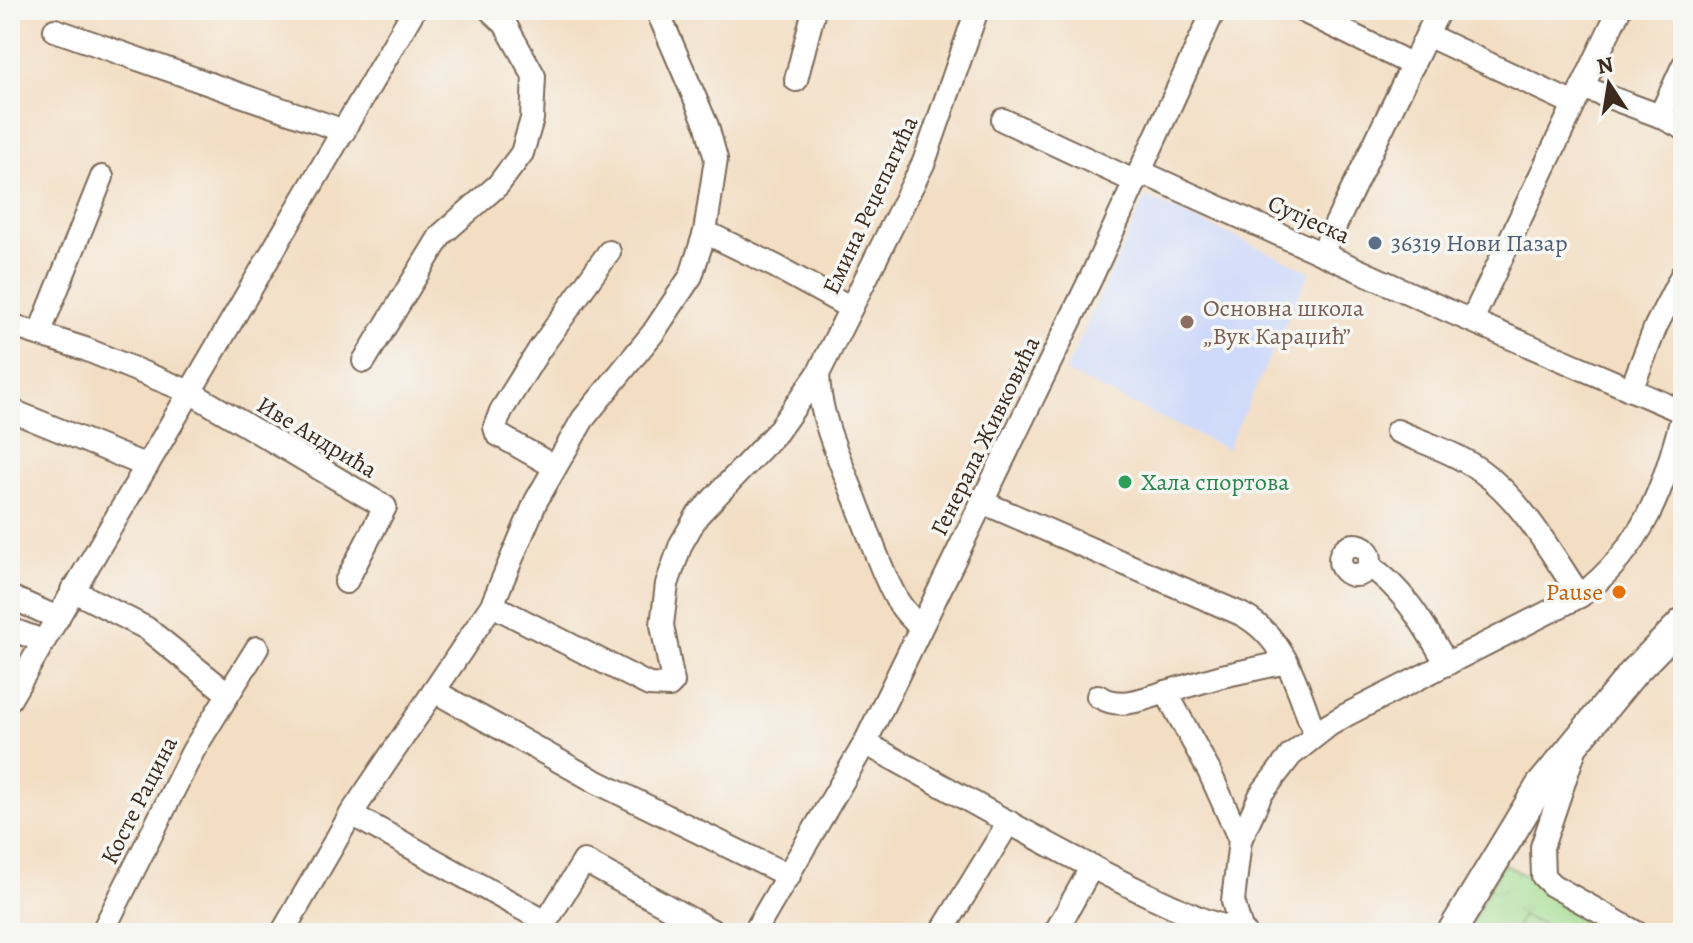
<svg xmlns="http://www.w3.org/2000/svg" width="1693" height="943" font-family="Alegreya,serif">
  <defs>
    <pattern id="grass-tufts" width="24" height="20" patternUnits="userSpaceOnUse" patternTransform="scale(2)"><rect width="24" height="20" fill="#a1db8e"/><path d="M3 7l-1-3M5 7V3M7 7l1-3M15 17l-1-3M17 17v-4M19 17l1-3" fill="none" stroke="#8cbc7a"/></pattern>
  </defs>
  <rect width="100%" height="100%" fill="#f6f6f2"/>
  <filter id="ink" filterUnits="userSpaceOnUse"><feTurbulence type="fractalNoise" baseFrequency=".0125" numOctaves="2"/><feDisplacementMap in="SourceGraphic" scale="16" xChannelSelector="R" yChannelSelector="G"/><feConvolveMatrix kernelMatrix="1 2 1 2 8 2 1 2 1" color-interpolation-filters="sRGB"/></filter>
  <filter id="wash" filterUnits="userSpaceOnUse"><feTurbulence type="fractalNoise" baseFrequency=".006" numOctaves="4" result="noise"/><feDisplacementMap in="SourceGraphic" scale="32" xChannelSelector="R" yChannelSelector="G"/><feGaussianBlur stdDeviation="1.8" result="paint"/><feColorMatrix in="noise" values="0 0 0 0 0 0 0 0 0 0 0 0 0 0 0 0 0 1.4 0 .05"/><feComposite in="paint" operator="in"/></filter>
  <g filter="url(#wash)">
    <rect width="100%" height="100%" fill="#f3dec4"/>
    <!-- built -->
    <polygon fill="#cfdafa" points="1146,197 1310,271 1227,449 1065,372"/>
    <!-- grass -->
    <polygon fill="url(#grass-tufts)" stroke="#6e8256" stroke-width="2" points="1503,863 1628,933 1465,933"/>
    <!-- pitch -->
    <polygon fill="#a1db8e" stroke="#6e8256" stroke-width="2" points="1521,916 1565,933 1514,933"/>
  </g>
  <g filter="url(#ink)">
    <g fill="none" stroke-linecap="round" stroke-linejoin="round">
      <!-- minor casing -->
      <g stroke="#7b6958" stroke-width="26">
        <g id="minor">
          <polyline points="1301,10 1413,65"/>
          <polyline points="55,30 344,131"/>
          <polyline points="1427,35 1574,104"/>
          <polyline points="1683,66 1660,116 1683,128"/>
          <polyline points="796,80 814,10"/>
          <polyline points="1582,87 1660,116"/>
          <polyline points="1003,120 1136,182"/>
          <polyline points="1141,172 1451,312 1683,412"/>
          <polyline points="705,232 775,266 851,308"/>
          <polyline points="1322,253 1439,10"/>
          <polyline points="1472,320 1619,10"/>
          <polyline points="10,325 85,349 190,392 385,507 346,582"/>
          <polyline points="39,334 102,177"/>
          <polyline points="364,361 441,235 498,185 522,153 532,119 534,76 505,24 490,10"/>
          <path d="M 818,374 C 819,420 843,466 859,509 C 871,539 881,572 897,600 C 904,611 911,619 921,627"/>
          <polyline points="1631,390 1656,326 1683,273"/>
          <polyline points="10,410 147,466"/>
          <path d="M 1397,431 C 1425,443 1456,453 1481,471 C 1523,501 1551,553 1580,596"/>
          <polyline points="555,467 497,434 495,427 501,411 539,350 609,252"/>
          <path d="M 982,502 L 1241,614 C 1287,638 1298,690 1315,735"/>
          <circle cx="1355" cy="560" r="15"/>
          <path d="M 1369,566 C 1404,588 1426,629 1447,664"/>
          <polyline points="72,590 146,628 227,693"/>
          <polyline points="10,597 58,618"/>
          <polyline points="492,605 649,685 669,686 673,682 662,625 667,584 681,544 697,516 777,432 818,374 924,162 977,10"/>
          <polyline points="10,629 43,641"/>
          <polyline points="434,691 595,781 789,876"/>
          <polyline points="1166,692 1222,676 1287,662"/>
          <path d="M 1098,696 C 1120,710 1143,699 1166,692 L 1209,771 L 1240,840"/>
          <polyline points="10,699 414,10"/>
          <path d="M 865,743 C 975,803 1084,868 1199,918 C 1214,925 1231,927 1245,933"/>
          <polyline points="1575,749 1542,847 1543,876 1552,885 1637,933"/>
          <polyline points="351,814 546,922 584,861 716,933"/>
          <polyline points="102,933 193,751 257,648"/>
          <polyline points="282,933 351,814 492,605 536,501 583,419 653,333 691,276 705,232 716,159 707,126 657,10"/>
          <polyline points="754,933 865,743 1091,278 1214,10"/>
          <polyline points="941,933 1009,822"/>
          <polyline points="1055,933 1092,866"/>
          <path d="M 1242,933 L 1233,901 L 1240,840 L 1261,794 L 1291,755 L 1329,725 L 1346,715 L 1580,596 C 1644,547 1663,490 1683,414"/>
        </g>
      </g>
      <!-- major casing -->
      <g stroke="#7b6958" stroke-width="32">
        <polyline id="major" points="1451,933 1540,786 1633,673 1683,622"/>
      </g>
      <!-- minor -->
      <use href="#minor" stroke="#fff" stroke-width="22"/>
      <!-- major -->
      <use href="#major" stroke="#fff" stroke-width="28"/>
    </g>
  </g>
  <!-- markers -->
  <circle fill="#5c6f8a" stroke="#f6f6f2" stroke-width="3" cx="1375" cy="243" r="8"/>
  <circle fill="#8d6e63" stroke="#f6f6f2" stroke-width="3" cx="1187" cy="322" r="8"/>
  <circle fill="#2e9e5b" stroke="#f6f6f2" stroke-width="3" cx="1125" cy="482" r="8"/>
  <circle fill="#e8710a" stroke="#f6f6f2" stroke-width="3" cx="1619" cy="592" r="8"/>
  <g text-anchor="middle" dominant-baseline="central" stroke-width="7" stroke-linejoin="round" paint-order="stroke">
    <!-- street labels -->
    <g font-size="24" fill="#3b2a1e" stroke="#f6f6f2">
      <text transform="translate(870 205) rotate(-65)">Емина Реџепагића</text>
      <text transform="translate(1309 219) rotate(24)">Сутјеска</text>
      <text transform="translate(985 436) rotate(-64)">Генерала Живковића</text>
      <text transform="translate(317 437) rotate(31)">Иве Андрића</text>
      <text transform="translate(139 800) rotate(-63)">Косте Рацина</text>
    </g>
    <!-- service labels -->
    <g font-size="24" fill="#4e5e75" stroke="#f6f6f2" text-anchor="start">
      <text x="1391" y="243">36319 Нови Пазар</text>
    </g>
    <!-- education labels -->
    <g font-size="24" fill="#785e54" stroke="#f6f6f2" text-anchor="start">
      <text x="1203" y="308">Основна школа<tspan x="1203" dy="28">„Вук Караџић”</tspan></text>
    </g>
    <!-- leisure labels -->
    <g font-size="24" fill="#27864d" stroke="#f6f6f2" text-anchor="start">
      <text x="1141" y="482">Хала спортова</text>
    </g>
    <!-- food labels -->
    <g font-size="24" fill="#c56008" stroke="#f6f6f2" text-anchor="end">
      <text x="1603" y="592">Pause</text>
    </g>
  </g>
  <!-- margin -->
  <rect width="1693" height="943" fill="none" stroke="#f6f6f2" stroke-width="40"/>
  <!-- north arrow -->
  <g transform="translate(1609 84) rotate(348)" stroke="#f6f6f2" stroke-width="6" paint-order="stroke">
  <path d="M0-6L14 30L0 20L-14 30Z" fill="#3b2a1e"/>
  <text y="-12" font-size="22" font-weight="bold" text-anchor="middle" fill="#3b2a1e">N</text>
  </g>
</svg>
